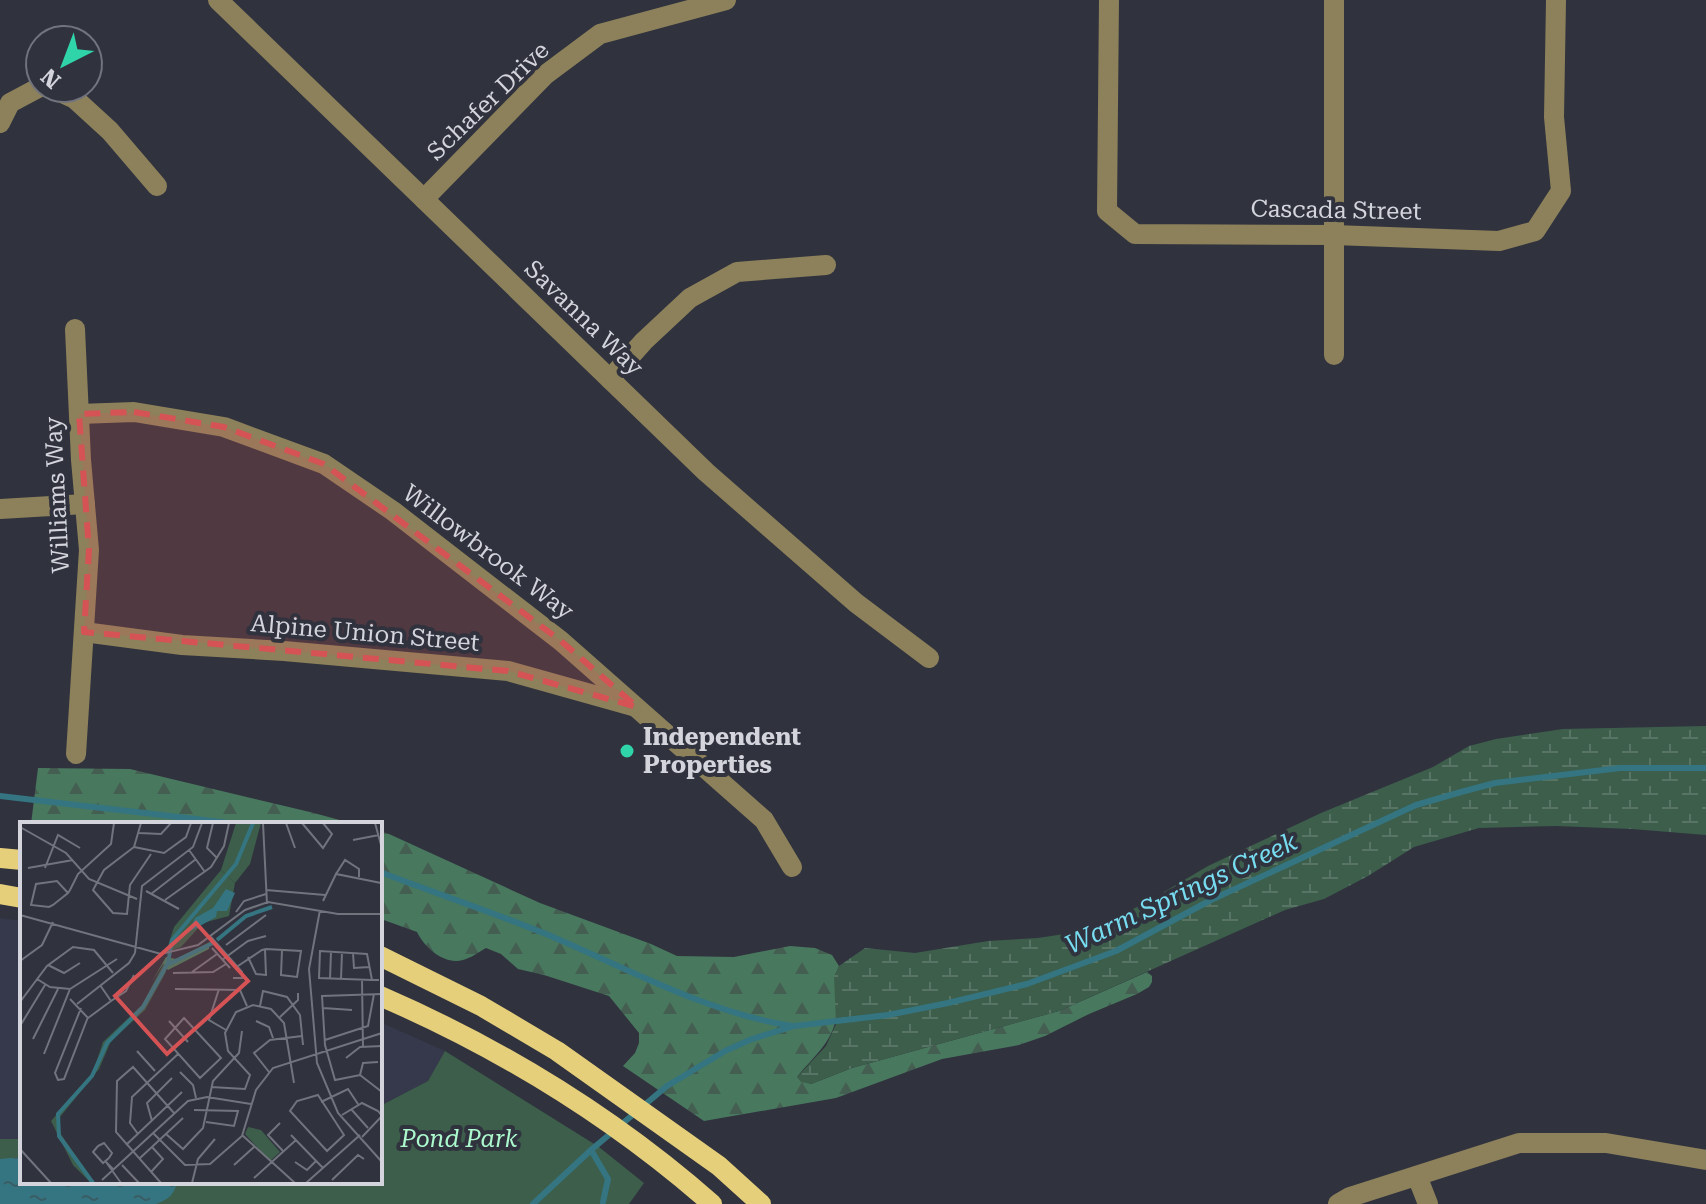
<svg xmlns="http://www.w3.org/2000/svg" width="1706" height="1204" font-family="'Roboto Serif',serif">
  <defs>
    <pattern id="forest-firs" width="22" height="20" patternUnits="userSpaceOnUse" patternTransform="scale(2)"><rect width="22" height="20" fill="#48785e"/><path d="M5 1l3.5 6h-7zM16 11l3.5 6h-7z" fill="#445f51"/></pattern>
    <pattern id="wetland-marsh" width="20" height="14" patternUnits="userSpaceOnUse" patternTransform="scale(2)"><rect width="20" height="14" fill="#3c5e4b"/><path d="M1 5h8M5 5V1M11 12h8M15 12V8" fill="none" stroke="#577464"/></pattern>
    <pattern id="water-ripples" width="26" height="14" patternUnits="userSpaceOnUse" patternTransform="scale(2)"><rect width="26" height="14" fill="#357581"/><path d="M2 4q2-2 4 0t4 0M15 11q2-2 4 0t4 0" fill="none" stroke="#3a5d65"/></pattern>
  </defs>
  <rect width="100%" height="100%" fill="#30323e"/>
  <!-- built -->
  <g fill="#36394b">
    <polygon points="0,918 22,921 22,1139 0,1139"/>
    <polygon points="380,1022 445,1051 428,1081 380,1106"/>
  </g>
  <!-- forest -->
  <g fill="url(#forest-firs)">
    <polygon points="38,768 130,769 314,813 354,824 31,824"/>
    <path d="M 380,831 L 389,834 L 540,903 L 651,944 L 677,956 L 734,957 L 790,946 L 815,948 L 832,955 L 839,966 C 831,982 838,1000 836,1017 C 833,1042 812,1058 797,1077 L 811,1084 L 852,1068 L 1059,1011 L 1147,972 L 1152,976 L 1152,982 L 1149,987 L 1137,994 L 1089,1014 L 1045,1036 L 1019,1045 L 942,1059 L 836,1098 L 704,1121 L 623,1066 L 635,1053 L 639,1043 L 639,1033 L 609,996 L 544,975 L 518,969 L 501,954 L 486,948 C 479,952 471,958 463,960 C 444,965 425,948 417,932 L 381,919 Z"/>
  </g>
  <!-- wetland -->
  <polygon fill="url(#wetland-marsh)" points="1706,726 1706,835 1632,829 1556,826 1479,828 1414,847 1368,876 1324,899 1285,910 1059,1011 852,1068 811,1084 801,1082 797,1077 826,1046 836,1024 834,976 839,966 865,948 915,953 988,941 1038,938 1091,930 1147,902 1208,866 1321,813 1433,767 1469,746 1496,739 1563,729"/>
  <!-- park -->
  <polygon fill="#3c5e4b" points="445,1051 599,1147 644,1183 629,1204 0,1204 0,1139 22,1139 22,1182 380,1182 380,1106 428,1081"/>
  <!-- water -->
  <path fill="url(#water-ripples)" d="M 22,1157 L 22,1182 L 177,1182 C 174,1195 169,1199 156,1204 L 0,1204 L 0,1159 Z"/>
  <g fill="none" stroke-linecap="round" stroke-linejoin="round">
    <!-- stream -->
    <g stroke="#357581" stroke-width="6">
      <polyline points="0,796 238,824"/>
      <path d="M 380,872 C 435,893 492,912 546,934 C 627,968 704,1012 792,1026"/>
      <polyline points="591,1150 608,1179 603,1202"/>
      <polyline points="533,1204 591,1150 667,1086 725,1051 752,1039 794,1026 888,1015 948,1003 1027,984 1116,951 1211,900 1416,805 1461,792 1495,783 1620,768 1706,768"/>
    </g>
    <!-- minor -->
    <g stroke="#8c815a" stroke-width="20">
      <polyline points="218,0 706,472 856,603 929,658"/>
      <polyline points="1109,0 1107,211 1135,234 1334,235 1499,241 1535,231 1561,191 1554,117 1556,0"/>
      <polyline points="51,88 75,99 110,131 157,186"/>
      <polyline points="0,123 10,103 40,87"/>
      <polyline points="424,199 545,75 600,34 726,0"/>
      <polyline points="75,329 81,460 89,550 76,754"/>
      <polyline points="1334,355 1334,0"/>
      <polyline points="610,379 644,341 690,298 737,272 826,265"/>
      <polyline points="79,414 134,412 224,427 324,464 393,511 561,641 764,820 792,867"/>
      <polyline points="0,509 85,504"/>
      <polyline points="84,632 182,645 284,651 508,671 633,706"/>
      <polyline points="1417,1176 1428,1204"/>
      <polyline points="1338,1204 1350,1197 1519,1143 1606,1143 1706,1160"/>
    </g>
    <!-- major -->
    <g stroke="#e6cf7a" stroke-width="20">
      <polyline points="0,858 22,860"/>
      <polyline points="0,894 22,898"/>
      <polyline points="380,956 481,1006 557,1051 719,1166 761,1204"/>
      <path d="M 380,996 C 500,1048 613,1117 712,1204"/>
    </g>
  </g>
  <!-- marked area -->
  <path fill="#d55355" fill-opacity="0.2" stroke="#d55355" stroke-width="6" stroke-dasharray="16 10" stroke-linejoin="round" d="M 134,412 L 224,427 L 324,464 L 561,641 L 637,707 L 508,671 L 84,632 L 89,550 L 79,414 Z"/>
  <!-- markers -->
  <circle fill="#30d4a9" stroke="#30323e" stroke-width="3" cx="627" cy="751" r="8"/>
  <g text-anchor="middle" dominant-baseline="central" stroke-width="8" stroke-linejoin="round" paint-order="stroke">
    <!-- street labels -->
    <g font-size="24" fill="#d3d4dc" stroke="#30323e">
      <text transform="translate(488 101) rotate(-44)">Schafer Drive</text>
      <text transform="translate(1336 210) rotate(1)">Cascada Street</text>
      <text transform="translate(584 318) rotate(44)">Savanna Way</text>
      <text transform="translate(57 495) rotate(-93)">Williams Way</text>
      <text transform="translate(488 552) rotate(37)">Willowbrook Way</text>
      <text transform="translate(365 633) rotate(5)">Alpine Union Street</text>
    </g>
    <!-- poi labels -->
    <g font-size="24" font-weight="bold" fill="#d3d4dc" stroke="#30323e" text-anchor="start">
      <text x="643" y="737">Independent<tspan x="643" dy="28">Properties</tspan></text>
    </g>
    <!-- park labels -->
    <g font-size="24" font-style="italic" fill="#abf9cd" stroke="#30323e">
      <text x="459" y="1139">Pond Park</text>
    </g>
    <!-- water labels -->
    <g font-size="26" font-style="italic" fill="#77dcef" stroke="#30323e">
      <text transform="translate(1181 893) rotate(-25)">Warm Springs Creek</text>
    </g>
  </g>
  <!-- overview -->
  <g transform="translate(20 822)">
    <rect width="362" height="362" fill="#30323e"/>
    <path d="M 216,1 L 241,1 L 230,42 L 215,61 L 201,48 Z" fill="#3c5e4b"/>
    <path d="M 190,120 L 189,127 L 148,148 L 143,142 L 131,161 L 146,135 L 156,137 Z" fill="#48785e"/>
    <path d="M 144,141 L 146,150 L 125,188 L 91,219 L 79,247 L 40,295 L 40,311 L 75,361 L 71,361 L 53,343 L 31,299 L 73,250 L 83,220 L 122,183 Z" fill="#3c5e4b"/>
    <path d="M 201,48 L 215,61 L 209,94 L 183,101 L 161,125 L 146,130 L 154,105 ZM 228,305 L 241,308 L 260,330 L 250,339 L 225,312 Z" fill="#3c5e4b"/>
    <path d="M 206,67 L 215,71 L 207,89 L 197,89 L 196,95 L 169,110 L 175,96 L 193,86 Z" fill="#357581"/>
    <path fill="none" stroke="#357581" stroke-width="4" d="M 197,118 L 226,94 L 252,85M 149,142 L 193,121M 73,361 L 39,314 L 38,292 L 72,254 L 87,221 L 123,185 L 148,141 L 152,118 L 216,42 L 233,1"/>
    <path fill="none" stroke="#71737d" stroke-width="2" d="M 121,1 L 114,25 L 84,48 L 73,68 L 93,91 L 107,92 L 110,63 L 131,32M 193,1 L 187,26 L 197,36M 243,1 L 247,82M 266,1 L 275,26M 282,1 L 303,26 L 312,12 L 303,1M 355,1 L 361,23 L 362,103M 0,5 L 46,31 L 69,57 L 117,77M 119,11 L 141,12 L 151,1M 333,18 L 359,13M 114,25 L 144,31 L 166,15 L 171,1M 169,28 L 185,50M 8,46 L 53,38M 25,46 L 38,13 L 60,26M 316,52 L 325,38 L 339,47 L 339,55M 246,68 L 305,73M 126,69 L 159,87M 48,71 L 37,59 L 16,62 L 11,83 L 29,85 L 33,83 L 48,71 L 50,68 L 58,52 L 91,22 L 94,1M 131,72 L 176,37M 145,78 L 191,45 L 204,24 L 209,1M 303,79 L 316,52 L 361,61M 300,88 L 289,147 L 297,241 L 318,291 L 362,340M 216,90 L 224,79 L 246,72M 0,93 L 141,132 L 178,123 L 225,88 L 248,80 L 318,92 L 362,92M 191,115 L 222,150 L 222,156 L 213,156M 206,123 L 246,93M 192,126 L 210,146M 115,131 L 122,64 L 173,25 L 182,1M 333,131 L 334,146 L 349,145M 228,135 L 236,152 L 246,153 L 245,127M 202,138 L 228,119 L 246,114M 0,139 L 22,123 L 33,100M 28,143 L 44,151 L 60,141M 218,144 L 242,128 L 246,127 L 281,129 L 277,155 L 261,153 L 262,128M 172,150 L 197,132M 153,151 L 193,150 L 206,142M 17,157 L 30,165 L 50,167 L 97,137M 310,157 L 311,130M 321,157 L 322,130M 342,158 L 343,225M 352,158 L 347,132 L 300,129 L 299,156 L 352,158 L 359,158M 155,167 L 220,168 L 227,184M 199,167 L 189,198 L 206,208M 362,172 L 302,174 L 305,223 L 315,258 L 340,253 L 362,270M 50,177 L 68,196 L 91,179 L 80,163M 91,179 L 106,169 L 114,153M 0,180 L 27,144 L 53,125 L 74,128 L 93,151M 57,182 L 109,141 L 115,131M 240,184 L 243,169 L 267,175 L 280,193 L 283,223M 61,186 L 35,251 L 38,258 L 44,257 L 68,195M 303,186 L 332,188M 260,195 L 278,178 L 278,171M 164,196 L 201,236 L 180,256 L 145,217 ZM 149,199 L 168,220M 236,199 L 249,205 L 253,216M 0,204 L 25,163M 13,217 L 38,167M 305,218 L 348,204 L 354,172M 117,229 L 135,249M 24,232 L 50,167M 326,236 L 340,225 L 362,224M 160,250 L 173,263 L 176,276M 249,250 L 234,231 L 250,218 L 282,214M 340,253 L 343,241 L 358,240M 191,265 L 225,267 L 230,253 L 208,229 L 205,211 L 216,190 L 233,183 L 251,187 L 264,201 L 274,261M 298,273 L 324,313 L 307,329 L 270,289 L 277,279 ZM 301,280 L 328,267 L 338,282M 331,287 L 348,306M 174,288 L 218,289 L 214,304 L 186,300M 322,293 L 342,281 L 358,289 L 362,294 L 342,315M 132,299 L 127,281 L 152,256M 260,301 L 248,313 L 263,329M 133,311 L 165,343 L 190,342 L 222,314 L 236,268 L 253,246 L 362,211M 118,312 L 110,301 L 112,275 L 158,232M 146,312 L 163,327 L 183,306 L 193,259 L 219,231 L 222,209M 222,313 L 275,361M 271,313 L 303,346M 106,323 L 162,270M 78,324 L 73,330 L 83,341 L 89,336M 78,324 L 84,321 L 92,331 L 89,336M 0,327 L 31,361M 119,337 L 163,296M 275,340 L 287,348 L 296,339M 102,343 L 119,361M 214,343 L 234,325M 93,347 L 86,340 L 101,361M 131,350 L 143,337 L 132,325M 234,356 L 276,318M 82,358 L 168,279 L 187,275 L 231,282M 312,358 L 338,333 L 344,337M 141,361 L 96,310 L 97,259 L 113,245 L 154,291M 172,361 L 178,337 L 195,317M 286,361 L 340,313"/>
    <path fill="#d55355" fill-opacity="0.15" stroke="#d55355" stroke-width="4" d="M 176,101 L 228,159 L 147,232 L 95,174 Z"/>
    <rect width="362" height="362" fill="none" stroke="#d3d4dc" stroke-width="4"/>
  </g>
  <!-- north arrow -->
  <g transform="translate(64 64) rotate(222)"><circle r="38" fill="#30323e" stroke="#71737d" stroke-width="2"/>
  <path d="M0-6L14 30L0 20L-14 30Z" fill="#30d4a9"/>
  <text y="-12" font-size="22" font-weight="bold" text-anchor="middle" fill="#d3d4dc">N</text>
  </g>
</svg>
